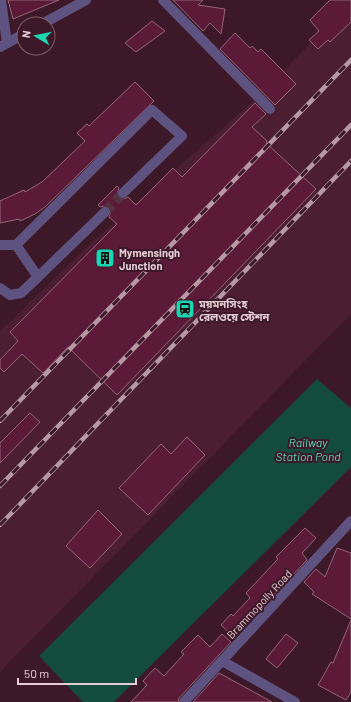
<svg xmlns="http://www.w3.org/2000/svg" width="351" height="702" font-family="Barlow,'Noto Sans Bengali',sans-serif">
  <rect width="100%" height="100%" fill="#3d1828"/>
  <!-- built -->
  <polygon fill="#4b1e32" points="351,3 351,314 0,672 0,331 92,242 249,105"/>
  <!-- water -->
  <polygon fill="#144b3f" points="317,379 351,408 351,467 114,702 83,702 39,656"/>
  <!-- building -->
  <g fill="#5c1a39" stroke="#946678">
    <polygon points="8,0 59,0 13,19"/>
    <polygon points="173,0 203,0 198,5 225,9 221,34 210,23 203,31"/>
    <polygon points="330,0 351,0 351,22 330,42 328,40 318,49 309,40 319,31 310,20"/>
    <polygon points="152,21 165,31 136,52 125,43"/>
    <polygon points="235,33 250,48 252,46 258,52 261,49 296,84 275,105 220,49"/>
    <polygon points="135,82 154,101 45,207 35,214 20,221 19,219 0,223 0,201 24,190 25,192 42,182 85,141 77,133 87,124 89,126"/>
    <polygon points="255,103 266,114 252,127 267,141 266,143 316,189 117,395 68,347 43,373 22,354 4,372 0,368 0,360 18,341 10,332 117,224 109,217 111,211 109,207 104,206 100,207 98,205 117,186 119,188 117,194 119,198 124,199 128,197 136,205 173,168 182,177"/>
    <polygon points="30,413 40,422 0,463 0,443"/>
    <polygon points="187,437 205,455 148,515 119,488 161,444 171,454"/>
    <polygon points="98,510 122,534 90,568 66,546"/>
    <polygon points="305,528 316,538 302,553 307,560 234,637 221,625 231,614 233,616 250,598 246,593 278,559 276,557"/>
    <polygon points="337,548 351,553 351,619 312,594 314,592 304,582 316,569 325,577"/>
    <polygon points="351,620 351,692 346,700 318,685 331,662 333,663"/>
    <polygon points="222,634 231,642 179,698 178,702 131,702 147,685 143,681 155,668 164,676 184,654 181,652 198,635 210,647"/>
    <polygon points="286,634 298,643 277,668 266,659"/>
    <polygon points="219,673 272,702 193,702"/>
  </g>
  <g fill="none" stroke-linecap="round" stroke-linejoin="round">
    <!-- minor-tunnel -->
    <polyline stroke="#563342" stroke-width="10" stroke-dasharray="10 5" stroke-linecap="butt" points="105,212 123,193"/>
    <!-- minor -->
    <g stroke="#5e5380" stroke-width="10">
      <polyline points="1,0 7,43"/>
      <polyline points="163,0 270,109"/>
      <polyline points="16,245 152,110 182,136 123,193"/>
      <polyline points="38,277 105,212"/>
      <polyline points="222,661 295,702"/>
      <polyline points="184,702 351,521"/>
    </g>
    <!-- tertiary -->
    <g stroke="#5e5380" stroke-width="10">
      <polyline points="42,24 86,0"/>
      <polyline points="0,47 24,34"/>
      <polyline points="0,245 16,245 38,277 21,293 10,295 0,288"/>
    </g>
    <!-- rail casing -->
    <g stroke="#b699a4" stroke-width="4.5">
      <g id="rail">
        <polyline points="0,421 351,60"/>
        <polyline points="0,486 351,125"/>
        <polyline points="0,525 351,161"/>
      </g>
    </g>
    <!-- rail -->
    <use href="#rail" stroke="#3d1828" stroke-width="3" stroke-dasharray="9" stroke-linecap="butt"/>
  </g>
  <!-- icons -->
  <defs>
    <g id="building-square" transform="scale(1)"><rect x="-9" y="-9" width="18" height="18" rx="4" fill="#1ad5b2" stroke="#3d1828"/><path d="M-4-6H4V6H1V3H-1V6H-4ZM-2.5-4.3h1.7v1.8h-1.7ZM.8-4.3h1.7v1.8H.8ZM-2.5-1h1.7V.8h-1.7ZM.8-1h1.7V.8H.8Z" fill="#111"/></g>
    <g id="station-square" transform="scale(1)"><rect x="-9" y="-9" width="18" height="18" rx="4" fill="#1ad5b2" stroke="#3d1828"/><path d="M-3-6H3Q5-6 5-4V2Q5 4 3 4L4.5 6H3L1.5 4h-3L-3 6H-4.5L-3 4Q-5 4-5 2V-4Q-5-6-3-6ZM-3.5-4v3h7v-3ZM-3.5 1v1.5H-2V1ZM2 1v1.5H3.5V1Z" fill="#111"/></g>
  </defs>
  <g fill-rule="evenodd">
    <use href="#building-square" x="105" y="258"/>
    <use href="#station-square" x="185" y="309"/>
  </g>
  <g text-anchor="middle" dominant-baseline="central" stroke-width="4" stroke-linejoin="round" paint-order="stroke">
    <!-- poi labels -->
    <g font-size="11" font-weight="bold" fill="#e6ccd5" stroke="#3d1828" text-anchor="start">
      <text x="119" y="252">Mymensingh<tspan x="119" dy="13">Junction</tspan></text>
      <text x="199" y="303">ময়মনসিংহ<tspan x="199" dy="13">রেলওয়ে স্টেশন</tspan></text>
    </g>
    <!-- street labels -->
    <g font-size="11" fill="#e6ccd5" stroke="#3d1828">
      <text transform="translate(259 604) rotate(-47)">Brammopolly Road</text>
    </g>
    <!-- water labels -->
    <g font-size="12" font-style="italic" fill="#4fdebd" stroke="#3d1828">
      <text x="308" y="442">Railway<tspan x="308" dy="14">Station Pond</tspan></text>
    </g>
  </g>
  <!-- north arrow -->
  <g transform="translate(36 36) rotate(280)"><circle r="19" fill="#3d1828" stroke="#81606d"/>
  <path d="M0-3L7 15L0 10L-7 15Z" fill="#1ad5b2"/>
  <text y="-6" font-size="11" font-weight="bold" text-anchor="middle" fill="#e6ccd5">N</text>
  </g>
  <!-- scale -->
  <path d="M18 678v6h118v-6" fill="none" stroke="#e6ccd5" stroke-width="2"/>
  <text x="24" y="678" font-size="12" fill="#e6ccd5" stroke="#3d1828" stroke-width="3" paint-order="stroke">50 m</text>
</svg>
